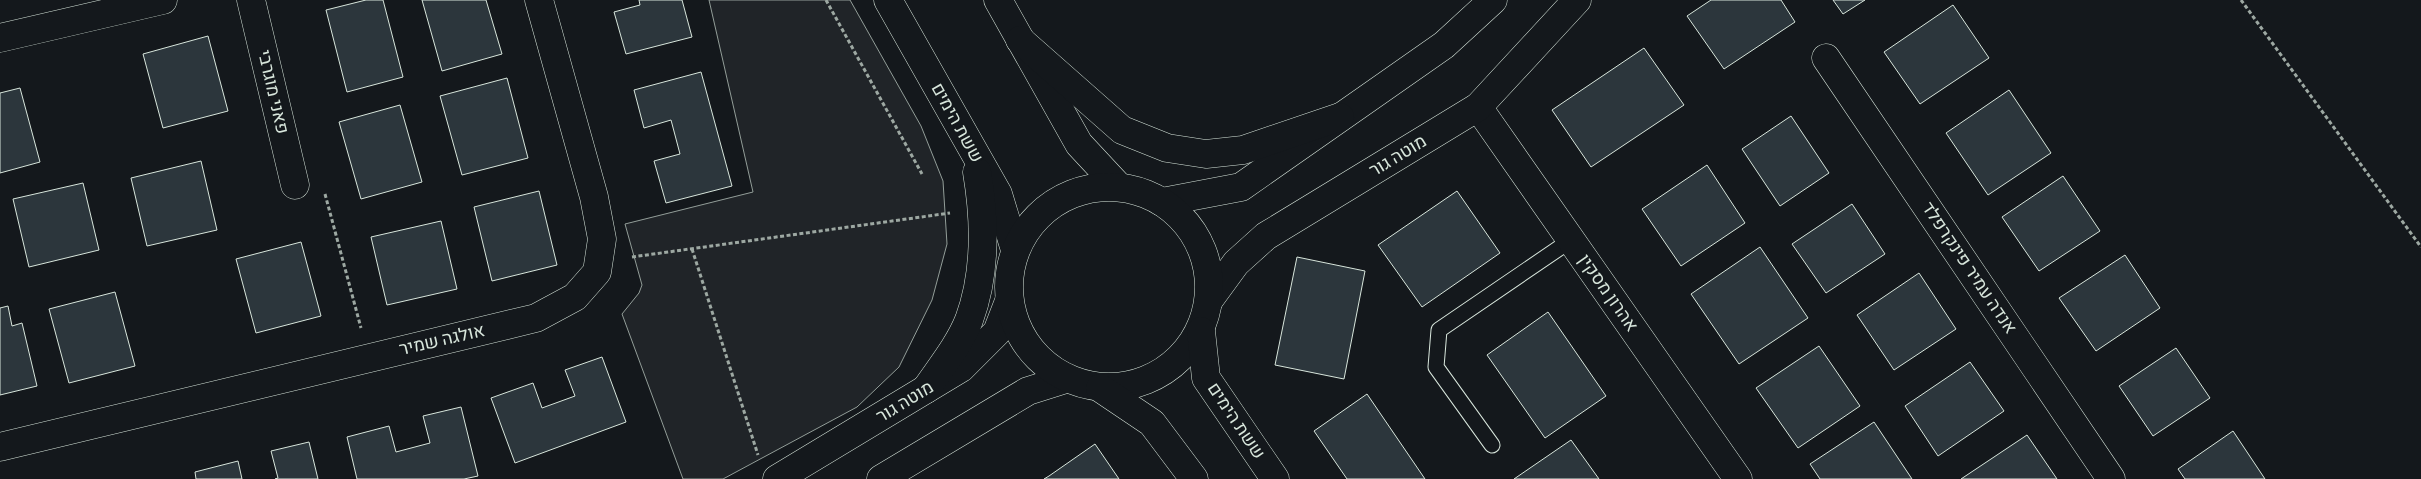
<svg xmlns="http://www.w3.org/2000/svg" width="2421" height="479" font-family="'Source Sans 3',Heebo,sans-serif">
  <rect width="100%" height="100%" fill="#14181c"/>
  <!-- park -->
  <polygon fill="#202428" stroke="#939e99" points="709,0 850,0 921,126 943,181 947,244 932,300 899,367 857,407 723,479 683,479 622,314 639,293 642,285 625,224 753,192"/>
  <!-- building -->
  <g fill="#2c363c" stroke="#d8e6dc">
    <polygon points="366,0 383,0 403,77 347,92 326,10"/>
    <polygon points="422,0 486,0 502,54 442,71"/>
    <polygon points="639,0 682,0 692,37 626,54 614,12 640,5"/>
    <polygon points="1711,0 1781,0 1795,22 1724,69 1687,16"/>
    <polygon points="1833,0 1865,0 1843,14"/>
    <polygon points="1953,5 1989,58 1920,104 1884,52"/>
    <polygon points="208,36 228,111 163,128 143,54"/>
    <polygon points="1644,48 1684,105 1591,167 1552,110"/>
    <polygon points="701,72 732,186 666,203 654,161 680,154 671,120 644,128 634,90"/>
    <polygon points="507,78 528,158 462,175 440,96"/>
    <polygon points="20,88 40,162 0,173 0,93"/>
    <polygon points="2009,90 2051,153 1988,195 1946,133"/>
    <polygon points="400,105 422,182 361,199 339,122"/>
    <polygon points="1791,116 1829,173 1780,206 1742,149"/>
    <polygon points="201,161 217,230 147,246 131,178"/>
    <polygon points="1707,165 1745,223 1681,266 1642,209"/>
    <polygon points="2063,176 2100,231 2039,271 2002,217"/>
    <polygon points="83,183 99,250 29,267 13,199"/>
    <polygon points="539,191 557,265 492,281 474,207"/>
    <polygon points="1457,191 1500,253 1422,307 1378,245"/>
    <polygon points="1852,204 1885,254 1826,293 1792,244"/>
    <polygon points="441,221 457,289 387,305 371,237"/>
    <polygon points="301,242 321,316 256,333 236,259"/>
    <polygon points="1760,247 1808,318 1739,364 1691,294"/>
    <polygon points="2125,255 2160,308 2096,351 2059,298"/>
    <polygon points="1297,257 1365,271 1344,379 1275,365"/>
    <polygon points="1919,273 1956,329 1894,370 1857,315"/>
    <polygon points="115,292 135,366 69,383 49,309"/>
    <polygon points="8,306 12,326 22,323 37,386 0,395 0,308"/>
    <polygon points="1548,312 1606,396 1545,438 1487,355"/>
    <polygon points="1819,346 1860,406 1798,448 1756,388"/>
    <polygon points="2176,348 2210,398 2153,436 2119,386"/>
    <polygon points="602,357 626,422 515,463 491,398 533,383 542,408 575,396 565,370"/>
    <polygon points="1970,362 2004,411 1938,456 1905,406"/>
    <polygon points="1367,394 1425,479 1347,479 1314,431"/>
    <polygon points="461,407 478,476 464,479 357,479 347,437 389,426 396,452 430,443 423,416"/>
    <polygon points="1874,422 1912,479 1820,479 1810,464"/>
    <polygon points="2233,431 2265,479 2185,479 2178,469"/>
    <polygon points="2027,435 2057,479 1961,479"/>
    <polygon points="1571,440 1599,479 1514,479"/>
    <polygon points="309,442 318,479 275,479 278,478 271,451"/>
    <polygon points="1095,444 1119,479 1044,479 1049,476"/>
    <polygon points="238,461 242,479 196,479 195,472"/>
  </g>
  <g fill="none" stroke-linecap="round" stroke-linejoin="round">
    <!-- service casing -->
    <g stroke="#d8e6dc" stroke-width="17">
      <polyline id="service" points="1492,445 1436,367 1439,330 1571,240"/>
    </g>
    <!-- minor casing -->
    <g stroke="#d8e6dc" stroke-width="29">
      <g id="minor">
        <polyline points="251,0 295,185"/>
        <polyline points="0,38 163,0"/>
        <polyline points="1826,58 2111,479"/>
        <polyline points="1478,107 1738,479"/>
        <polyline points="0,447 536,318 575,297 597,272 602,239 594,197 539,0"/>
      </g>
    </g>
    <!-- tertiary casing -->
    <g stroke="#d8e6dc" stroke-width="29">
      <g id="tertiary">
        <polyline points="1162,202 1241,187 1444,45 1493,0"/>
        <polyline points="1209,300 1236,263 1266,236 1478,107 1577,0"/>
        <polyline points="777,479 961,368 997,332 1009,301"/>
        <polyline points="881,479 1028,391 1066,379"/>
      </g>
    </g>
    <!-- secondary casing -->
    <g stroke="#d8e6dc" stroke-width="29">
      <g id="secondary">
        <polyline points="888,0 998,194 1015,250"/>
        <polyline points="998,0 1079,144 1119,187"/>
        <polyline points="1020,40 1122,130 1167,148 1206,154 1243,150 1340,117"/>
        <circle cx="1109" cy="287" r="100"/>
        <polyline points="1201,331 1206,378 1275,479"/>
        <polyline points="1100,388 1152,423 1194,479"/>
        <path d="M 926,389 C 941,367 959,345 969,320 C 986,274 985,220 977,172"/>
      </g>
    </g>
    <!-- path -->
    <g stroke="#9da8a2" stroke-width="3" stroke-dasharray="4 2.5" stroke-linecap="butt">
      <polyline points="826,0 922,174"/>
      <polyline points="2241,0 2421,247"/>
      <polyline points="325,194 361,328"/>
      <polyline points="692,249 758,455"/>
      <polyline points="632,257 950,213"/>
    </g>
    <!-- service -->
    <use href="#service" stroke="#14181c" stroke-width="15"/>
    <!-- minor -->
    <use href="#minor" stroke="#14181c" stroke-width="28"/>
    <!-- tertiary -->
    <use href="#tertiary" stroke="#14181c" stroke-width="28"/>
    <!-- secondary -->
    <use href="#secondary" stroke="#14181c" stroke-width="28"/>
  </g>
  <g text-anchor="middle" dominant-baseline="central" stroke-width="4" stroke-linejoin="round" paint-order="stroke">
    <!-- street labels -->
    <g font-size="18" fill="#d8e6dc" stroke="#14181c">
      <text transform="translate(273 92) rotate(77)">פאני מוגרבי</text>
      <text transform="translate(957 123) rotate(61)">ששת הימים</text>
      <text transform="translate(1398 156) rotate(-31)">מוטה גור</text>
      <text transform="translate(1969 268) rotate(56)">אנדה עמיר פינקרפלד</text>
      <text transform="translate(1608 293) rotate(55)">אהרון מסקין</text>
      <text transform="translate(442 340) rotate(-13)">אולגה שמיר</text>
      <text transform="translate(905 402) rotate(-31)">מוטה גור</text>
      <text transform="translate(1236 421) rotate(56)">ששת הימים</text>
    </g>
  </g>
</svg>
